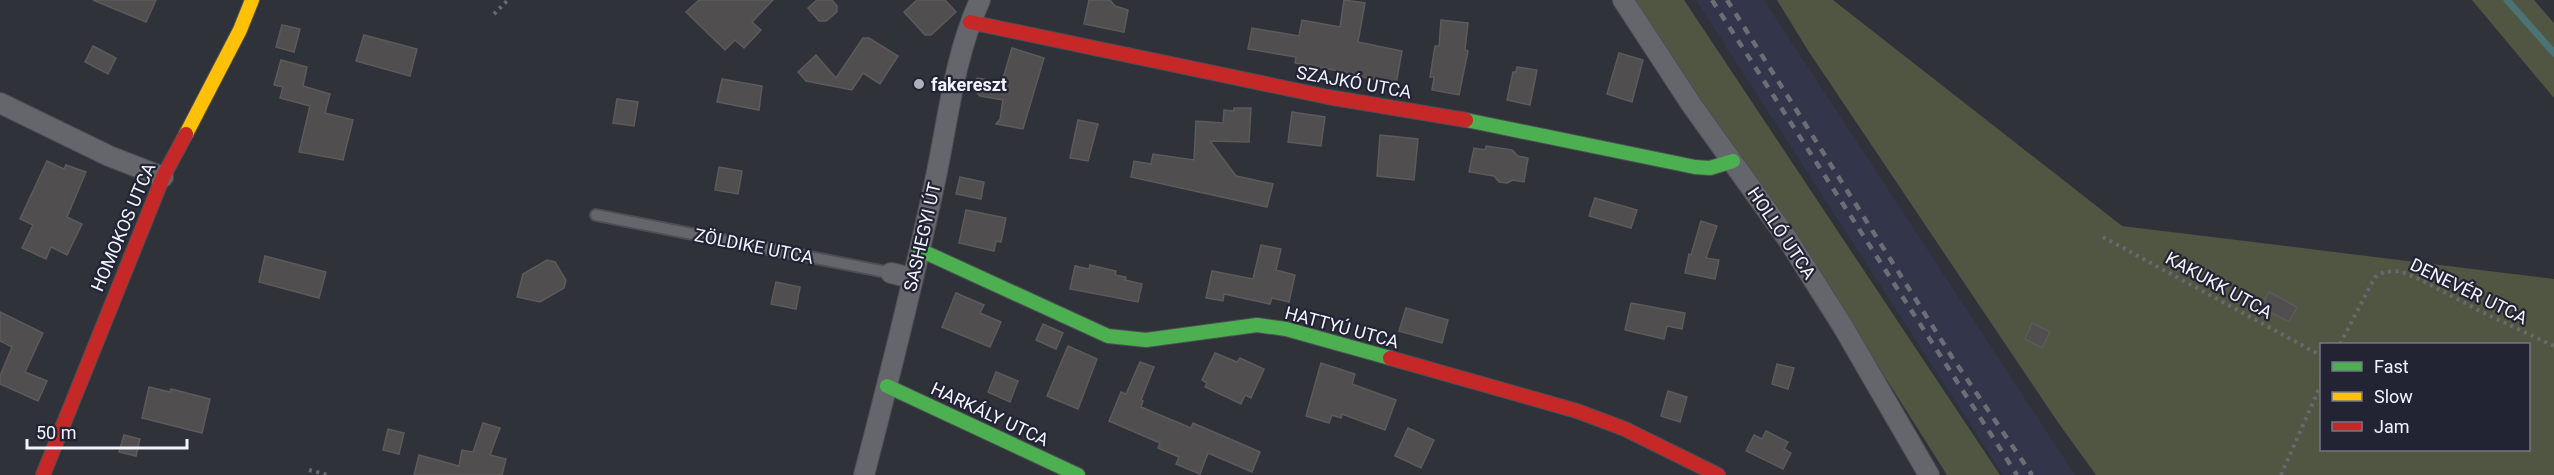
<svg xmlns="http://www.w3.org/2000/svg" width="2554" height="475" font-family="Roboto,sans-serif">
  <rect width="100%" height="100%" fill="#30323a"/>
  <!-- built -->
  <polygon fill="#33364a" points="1696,0 1764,0 2075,475 2003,475"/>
  <!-- green -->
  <g fill="#505642" fill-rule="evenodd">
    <polygon points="1627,0 1684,0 2000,475 1947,475 1818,271"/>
    <path d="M 1777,0 L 1833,0 L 2122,226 L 2554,279 L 2554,475 L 2096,475 L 2057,421 L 1809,52 ZM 2322,344 L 2528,344 L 2528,450 L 2322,450 Z"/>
    <polygon points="2472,0 2534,0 2554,23 2554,98"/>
  </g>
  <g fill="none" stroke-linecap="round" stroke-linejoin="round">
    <!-- stream -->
    <polyline stroke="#4b7373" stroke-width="7" points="2507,0 2554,53"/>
  </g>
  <!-- building -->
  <g fill="#504e4f" stroke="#5c5a5a" stroke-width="1.5">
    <polygon points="93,0 156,0 146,22"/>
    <polygon points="699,0 773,0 752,22 761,30 744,48 735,40 725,50 686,12"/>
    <polygon points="817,0 832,0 837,6 837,12 826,21 819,21 808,8"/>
    <polygon points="917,0 945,0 956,12 931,35 925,35 904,12"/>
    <polygon points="1089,0 1110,0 1115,6 1128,10 1124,32 1084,24"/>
    <polygon points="1344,0 1365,3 1358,42 1402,51 1396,84 1361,77 1361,75 1295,63 1296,57 1248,49 1252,28 1299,36 1302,20 1340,27"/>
    <polygon points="1441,20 1468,23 1465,50 1468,51 1459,95 1432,90 1434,77 1430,77 1435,46 1439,46"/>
    <polygon points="282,25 300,29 294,52 276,47"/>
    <polygon points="364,35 417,49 410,76 356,61"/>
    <polygon points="863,38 869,38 898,56 880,84 863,73 852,90 806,81 798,72 816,55 836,78"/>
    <polygon points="93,46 116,58 108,74 85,62"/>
    <polygon points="1012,48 1044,58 1023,129 996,124 1000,119 1003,100 980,96 974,90 977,78 1002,82"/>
    <polygon points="1619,53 1643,60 1632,102 1607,94"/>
    <polygon points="281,60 307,67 303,86 330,94 325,113 353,120 343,160 299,152 310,106 280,98 283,87 274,85"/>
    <polygon points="1517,67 1537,70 1530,105 1507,100 1513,72 1516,72"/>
    <polygon points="722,79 762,86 759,110 717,102"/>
    <polygon points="617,99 638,102 634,126 613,123"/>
    <polygon points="1234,108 1251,108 1249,142 1210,141 1236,176 1273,184 1267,207 1131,177 1134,161 1151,164 1153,154 1194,160 1196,121 1223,123 1224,110 1234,111"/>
    <polygon points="1292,112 1325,117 1321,146 1288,142"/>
    <polygon points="1078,120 1098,124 1088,161 1070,158"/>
    <polygon points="1380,135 1418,139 1414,180 1377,176"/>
    <polygon points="1486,146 1512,150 1518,156 1528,158 1524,182 1513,180 1507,183 1499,182 1494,176 1469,172 1474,148 1485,150"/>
    <polygon points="47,161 64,169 66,165 86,172 67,217 82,224 67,255 51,247 46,259 22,248 33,225 20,219"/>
    <polygon points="719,167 742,171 738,194 715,190"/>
    <polygon points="960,177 984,182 981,199 956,194"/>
    <polygon points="1595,198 1637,210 1631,228 1589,216"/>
    <polygon points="966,210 1006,218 1001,242 996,241 994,251 959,243"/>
    <polygon points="1701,221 1717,226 1706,258 1719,260 1715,279 1685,273 1689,254 1691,255"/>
    <polygon points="1261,245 1281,249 1276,270 1295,275 1289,302 1272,298 1270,304 1224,294 1223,301 1206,298 1212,271 1253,279"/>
    <polygon points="265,256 326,272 319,298 259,282"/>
    <polygon points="547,260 555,262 566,280 564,288 540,302 517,297 523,274"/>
    <polygon points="1090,265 1116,271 1115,275 1126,277 1125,280 1142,284 1138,302 1070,289 1075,266 1089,269"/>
    <polygon points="776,282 800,287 796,309 771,304"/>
    <polygon points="2269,292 2297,307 2289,322 2261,307"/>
    <polygon points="956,293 984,305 980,313 1001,322 990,347 942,327"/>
    <polygon points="1631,303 1685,313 1682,329 1667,326 1664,339 1625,330"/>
    <polygon points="1406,308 1448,320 1442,343 1399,331"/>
    <polygon points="0,312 43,333 25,372 47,381 38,401 0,384 0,376 12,347 0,341"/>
    <polygon points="2032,323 2050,332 2042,348 2025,339"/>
    <polygon points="1043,324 1063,333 1056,349 1036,340"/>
    <polygon points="1068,346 1097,359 1078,409 1047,396"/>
    <polygon points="1215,353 1237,362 1240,358 1264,369 1251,398 1245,395 1241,404 1205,387 1207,383 1202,380"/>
    <polygon points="1140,362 1154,367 1141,400 1143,401 1141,407 1191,428 1193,423 1260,452 1252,472 1208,453 1200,474 1176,464 1179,457 1158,448 1160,443 1109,421 1121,392 1126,394"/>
    <polygon points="1321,363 1355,374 1352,384 1396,400 1385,430 1342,414 1341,418 1332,415 1329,423 1306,416"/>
    <polygon points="1777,364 1794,368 1788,389 1772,384"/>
    <polygon points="996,372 1018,381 1010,402 988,392"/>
    <polygon points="149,387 170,392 171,389 210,399 202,433 142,418"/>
    <polygon points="1668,391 1687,397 1680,422 1661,416"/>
    <polygon points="483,423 500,428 490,455 506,459 502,475 414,475 419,455 459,466 462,450 473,452"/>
    <polygon points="1408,428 1434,440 1421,468 1395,456"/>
    <polygon points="388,429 404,433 399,454 383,450"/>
    <polygon points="1766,431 1788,442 1784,449 1791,453 1783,469 1746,451 1754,435 1762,439"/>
    <polygon points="124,435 140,439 136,456 119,452"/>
  </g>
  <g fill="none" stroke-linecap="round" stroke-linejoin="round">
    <!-- lane casing -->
    <g stroke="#4d4e56" stroke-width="14">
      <polyline id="lane" points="596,215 891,273"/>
    </g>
    <!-- street casing -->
    <g stroke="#4d4e56" stroke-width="22">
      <g id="street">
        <polyline points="1623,0 1691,104 1787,238 1842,325 1929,475"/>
        <polyline points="0,103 109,156 163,177"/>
        <polyline points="891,273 912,278"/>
        <path d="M 864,475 C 889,379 913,283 934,186 C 948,123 953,59 980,0"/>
      </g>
    </g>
    <!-- fast casing -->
    <g stroke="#4d4e56" stroke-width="16">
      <g id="fast">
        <polyline points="1466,120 1695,167 1710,168 1733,161"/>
        <polyline points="920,250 1108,336 1146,340 1257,325 1286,329 1390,358"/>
        <polyline points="887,386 1078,475"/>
      </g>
    </g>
    <!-- slow casing -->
    <g stroke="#4d4e56" stroke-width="16">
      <polyline id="slow" points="186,134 240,30 252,0"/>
    </g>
    <!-- jam casing -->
    <g stroke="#4d4e56" stroke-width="16">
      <g id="jam">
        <polyline points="970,22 1328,97 1466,120"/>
        <polyline points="1390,358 1577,411 1625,429 1718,475"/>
        <polyline points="43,475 163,177 186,134"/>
      </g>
    </g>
    <!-- path -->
    <g stroke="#676970" stroke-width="4" stroke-dasharray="3 4.5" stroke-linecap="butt">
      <polyline points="494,14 508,0"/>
      <polyline points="2103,237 2322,356"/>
      <polyline points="2340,344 2375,277 2384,272 2399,271 2419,279 2486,314 2554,346"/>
      <polyline points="309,470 328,475"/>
      <polyline points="2281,475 2322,382"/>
    </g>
    <!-- lane -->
    <use href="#lane" stroke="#65666c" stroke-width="10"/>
    <!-- street -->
    <use href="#street" stroke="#65666c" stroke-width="20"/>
    <!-- fast -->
    <use href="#fast" stroke="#4caf50" stroke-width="14"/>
    <!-- slow -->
    <use href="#slow" stroke="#ffc107" stroke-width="14"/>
    <!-- jam -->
    <use href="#jam" stroke="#c62828" stroke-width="14"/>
    <!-- rail -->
    <g stroke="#6d6e75" stroke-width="4.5" stroke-dasharray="8 8" stroke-linecap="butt">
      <polyline points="1712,0 2017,475"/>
      <polyline points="1727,0 1952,357 2032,475"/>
    </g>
  </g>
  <!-- markers -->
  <circle fill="#aeb0ba" stroke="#222434" stroke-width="2" cx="919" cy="84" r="6"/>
  <g text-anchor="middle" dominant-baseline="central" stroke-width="4.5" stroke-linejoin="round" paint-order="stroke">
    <!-- street labels -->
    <g font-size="18" fill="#f2f4ff" stroke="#222434">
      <text transform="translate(1354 82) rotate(10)">SZAJKÓ UTCA</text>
      <text transform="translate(123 227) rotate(-67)">HOMOKOS UTCA</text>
      <text transform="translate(1782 233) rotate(56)">HOLLÓ UTCA</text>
      <text transform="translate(922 237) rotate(-77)">SASHEGYI ÚT</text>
      <text transform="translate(754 246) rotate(11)">ZÖLDIKE UTCA</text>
      <text transform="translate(2219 285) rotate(29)">KAKUKK UTCA</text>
      <text transform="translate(2469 291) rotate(26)">DENEVÉR UTCA</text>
      <text transform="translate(1342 327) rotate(15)">HATTYÚ UTCA</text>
      <text transform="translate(990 414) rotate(25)">HARKÁLY UTCA</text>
    </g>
    <!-- poi labels -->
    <g font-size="18" font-weight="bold" fill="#f2f4ff" stroke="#222434" text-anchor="start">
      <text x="931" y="84">fakereszt</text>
    </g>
  </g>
  <!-- legend -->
  <rect x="2320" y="343" width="210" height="108" fill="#222434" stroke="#757785" stroke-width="1.5"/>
  <rect x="2332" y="362" width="30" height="9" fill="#4caf50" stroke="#757785" stroke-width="1.5"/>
  <text x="2374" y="373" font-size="18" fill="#f2f4ff">Fast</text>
  <rect x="2332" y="392" width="30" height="9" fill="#ffc107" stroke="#757785" stroke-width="1.5"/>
  <text x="2374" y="403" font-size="18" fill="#f2f4ff">Slow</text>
  <rect x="2332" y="422" width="30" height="9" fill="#c62828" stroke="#757785" stroke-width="1.5"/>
  <text x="2374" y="433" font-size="18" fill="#f2f4ff">Jam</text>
  <!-- scale -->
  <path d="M27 439v9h160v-9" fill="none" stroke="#f2f4ff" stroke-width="3"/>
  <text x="36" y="439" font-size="18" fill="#f2f4ff" stroke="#222434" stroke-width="4.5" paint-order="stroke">50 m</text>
</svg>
